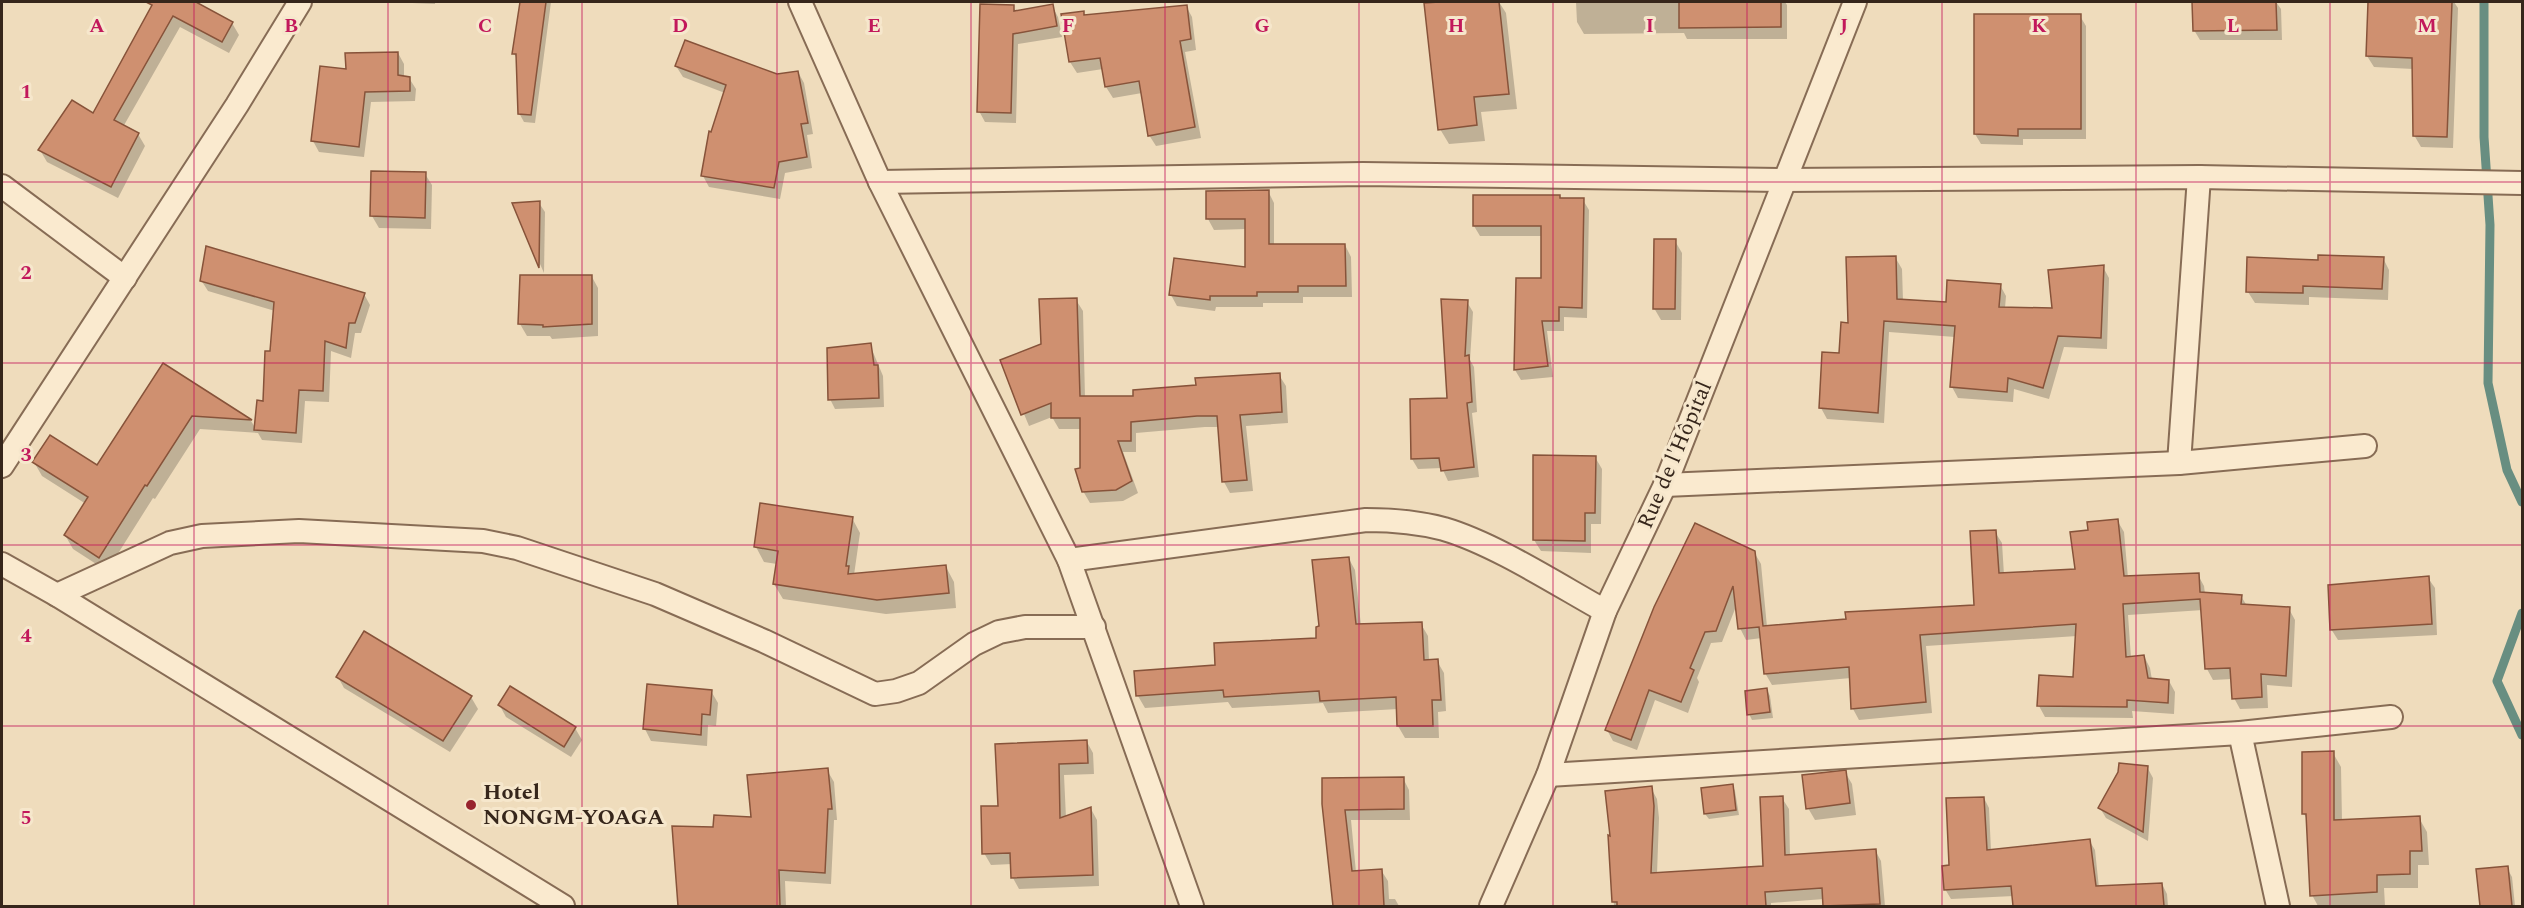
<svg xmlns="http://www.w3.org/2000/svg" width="2524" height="908" font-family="Spectral,serif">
  <rect width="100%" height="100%" fill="#efdcbc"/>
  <!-- shadow -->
  <g fill="#0003">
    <polygon points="156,2 192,2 232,23 239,35 229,53 180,27 123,127 138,134 145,146 118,198 47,162 40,150 93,115"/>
    <polygon points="412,2 435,2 435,4 412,3"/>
    <polygon points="521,2 551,2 535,123 524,122 519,113 518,60 514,54"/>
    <polygon points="1456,2 1499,2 1506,13 1517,109 1481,112 1485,141 1449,144 1440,129 1426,4"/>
    <polygon points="1576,2 1785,2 1787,5 1787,39 1687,39 1684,33 1584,34 1577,22"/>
    <polygon points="2194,2 2276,2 2281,9 2282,40 2200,40 2194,30"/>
    <polygon points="2369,2 2454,2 2458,8 2453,148 2421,147 2414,135 2413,69 2374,67 2367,56"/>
    <polygon points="1052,6 1058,17 1062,37 1018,44 1016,123 985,122 979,111 1013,7 1016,12"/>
    <polygon points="1186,6 1192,17 1196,50 1185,52 1201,138 1156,146 1149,135 1142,93 1113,98 1106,87 1103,69 1077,73 1070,62 1083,12 1085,17"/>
    <polygon points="1976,16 2080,16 2086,26 2086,139 2023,139 2023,145 1981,144 1975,134"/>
    <polygon points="398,53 404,64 404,77 409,78 416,89 415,101 371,102 364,157 319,152 313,141 347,71"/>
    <polygon points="676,66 777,76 798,72 804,83 813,134 807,135 812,168 785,173 780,199 709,187 703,176 712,133 725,93 683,77"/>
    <polygon points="373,173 425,174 432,185 431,229 379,228 372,216"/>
    <polygon points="1268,191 1274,203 1274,245 1345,245 1351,257 1352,297 1303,297 1303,303 1263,303 1263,307 1216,307 1215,311 1177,306 1171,295 1247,269 1246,229 1214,230 1208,219"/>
    <polygon points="1559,196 1561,200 1583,200 1589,210 1587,318 1564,317 1564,331 1547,331 1553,377 1521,380 1515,370 1518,279 1543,279 1542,236 1480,236 1474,226"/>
    <polygon points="539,203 545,212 544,273 514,205"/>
    <polygon points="1675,241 1682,253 1681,320 1661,320 1654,308"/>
    <polygon points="1895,257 1902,269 1903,301 1947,304 2000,285 2006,296 2005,308 2053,310 2103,267 2109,278 2107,349 2064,347 2049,399 2014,389 2013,402 1958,398 1952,387 1955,337 1889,332 1884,423 1827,419 1821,408 1850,324"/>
    <polygon points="2383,258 2389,270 2388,300 2309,297 2309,305 2255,303 2248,292 2319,261"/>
    <polygon points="592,277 598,288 598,336 552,339 550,336 527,336 520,324"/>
    <polygon points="201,280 364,294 370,305 361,333 355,333 351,358 331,351 329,402 305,401 302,443 262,440 258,433 200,429 155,499 153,498 107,571 73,549 65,535 86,504 42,476 34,462 98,467 164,365 251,421 256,429 264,402 275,311 208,291"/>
    <polygon points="1076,300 1083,311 1085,398 1135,398 1279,375 1286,386 1288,423 1246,426 1253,491 1230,493 1224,482 1219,427 1205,427 1136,433 1136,452 1123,452 1138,493 1123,501 1090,503 1083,491 1081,429 1059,429 1052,417 1029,426 1002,361 1042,345"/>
    <polygon points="1467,302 1473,312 1470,360 1474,367 1477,412 1472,413 1479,477 1448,481 1442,468 1418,469 1412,459 1411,401 1449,399"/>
    <polygon points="870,345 883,376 884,407 835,409 830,399"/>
    <polygon points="1595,457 1602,469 1601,524 1591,524 1591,553 1541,551 1534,540"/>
    <polygon points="852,518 860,533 854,575 946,567 954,582 956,608 886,614 783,599 774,584 777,564 764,562 756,547"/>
    <polygon points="2117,520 2124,532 2128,578 2198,575 2204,586 2205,594 2241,596 2247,606 2289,609 2295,620 2292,687 2267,685 2268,708 2240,709 2234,698 2232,679 2213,680 2207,669 2203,610 2128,615 2131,658 2144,656 2150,668 2152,680 2169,681 2175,692 2174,714 2132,711 2133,718 2045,717 2039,706 2074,678 2077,636 1926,646 1932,713 1859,720 1853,709 1851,678 1772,685 1765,673 1762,638 1746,640 1740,628 1737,604 1722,642 1711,643 1697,678 1699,682 1688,713 1655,700 1637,750 1613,741 1607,730 1754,552 1761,564 1767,627 1976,606 1995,532 2002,543 2004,575 2076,571 2090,531"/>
    <polygon points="1349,559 1355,570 1361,626 1421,624 1428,636 1429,661 1437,661 1444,673 1446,711 1438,712 1439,738 1405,738 1398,726 1398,709 1328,713 1323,703 1232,708 1228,702 1145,708 1138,696 1216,666 1318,639"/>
    <polygon points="2428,578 2435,588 2437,635 2338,640 2331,629"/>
    <polygon points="338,677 471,697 478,709 450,752 344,688"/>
    <polygon points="1767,690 1770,696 1773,718 1752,720 1749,714"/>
    <polygon points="711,691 718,703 716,726 708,725 707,746 651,741 645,729"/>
    <polygon points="500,706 575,728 582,740 571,757 506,717"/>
    <polygon points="1087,742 1093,753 1094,774 1064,775 1066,818 1091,809 1097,820 1099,886 1019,889 1013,878 1012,864 991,865 984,853 1000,807"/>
    <polygon points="2333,753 2341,767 2342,821 2419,818 2427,832 2429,865 2418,865 2418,888 2384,888 2385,906 2318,906 2312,895 2308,821 2304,814"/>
    <polygon points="2147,767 2153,778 2148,841 2106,818 2100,808"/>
    <polygon points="827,770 834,782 837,820 834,820 831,884 785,881 786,906 710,906 708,879 714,829 753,819"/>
    <polygon points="1845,772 1852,784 1856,815 1815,820 1808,808"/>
    <polygon points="1403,778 1409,790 1410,820 1351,820 1356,872 1381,870 1388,881 1389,899 1395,899 1399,906 1335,906 1323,804"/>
    <polygon points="1732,785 1735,791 1739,815 1709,819 1705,814 1702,790"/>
    <polygon points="1651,788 1657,799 1659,818 1657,874 1765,867 1782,798 1789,809 1790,856 1875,850 1881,861 1885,906 1825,906 1824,899 1771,903 1771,906 1614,906 1609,838"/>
    <polygon points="1984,798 1989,808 1991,851 2089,840 2095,850 2099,888 2162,884 2167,894 2168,906 2015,906 2014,896 1951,899 1945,889 1950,867"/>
    <polygon points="2507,868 2512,877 2515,906 2481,906 2478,870"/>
  </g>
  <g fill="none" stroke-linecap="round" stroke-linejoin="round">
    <!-- stream -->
    <g stroke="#688e81" stroke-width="9">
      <polyline points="2484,2 2484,137 2490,225 2488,383 2507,470 2522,502"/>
      <polyline points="2522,613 2497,681 2522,735"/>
    </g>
  </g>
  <!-- building -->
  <g fill="#cf9070" stroke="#87533a" stroke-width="1.5">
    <polygon points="146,2 196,2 233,22 222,42 173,16 114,120 139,133 111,187 38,150 72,100 93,113 152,5"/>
    <polygon points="520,2 546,2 531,115 518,114 516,54 512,54"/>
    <polygon points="1439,2 1499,2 1509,94 1474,97 1477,125 1438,130 1424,3"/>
    <polygon points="1679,2 1781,2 1781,27 1679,28"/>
    <polygon points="2192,2 2276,2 2277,30 2193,31"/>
    <polygon points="2368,2 2452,2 2447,137 2413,136 2412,58 2366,56"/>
    <polygon points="980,4 1014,5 1014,11 1053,4 1057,26 1013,34 1011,113 977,112"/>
    <polygon points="1187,5 1191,39 1180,41 1195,127 1148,136 1139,81 1105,87 1100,58 1069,62 1061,14 1084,11 1084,15"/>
    <polygon points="1974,14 2081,14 2081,129 2018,129 2018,136 1974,134"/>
    <polygon points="685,40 777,74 798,71 808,123 801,124 807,157 779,162 774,188 701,176 709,131 711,132 726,85 675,66"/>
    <polygon points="398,52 398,75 410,77 410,91 365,92 359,147 311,141 320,66 346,69 345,53"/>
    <polygon points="371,171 426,172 425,218 370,216"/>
    <polygon points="1269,190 1269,244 1345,244 1346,286 1298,286 1298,292 1257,292 1257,296 1210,296 1210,300 1169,295 1174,258 1245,267 1245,219 1206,219 1206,191"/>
    <polygon points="1473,195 1560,195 1560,198 1584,198 1582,308 1559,307 1559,321 1542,321 1548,366 1514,370 1516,278 1541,278 1541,226 1473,226"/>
    <polygon points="540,201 539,268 512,203"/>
    <polygon points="1654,239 1676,239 1675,309 1653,309"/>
    <polygon points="206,246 365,293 355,323 349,323 346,348 325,341 323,391 299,390 296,433 254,430 257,400 263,401 265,351 270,351 274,302 200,281"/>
    <polygon points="2318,255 2384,257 2382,289 2303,286 2303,293 2246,292 2247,257 2318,260"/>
    <polygon points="1896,256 1897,299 1946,302 1947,280 2001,284 1999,307 2052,308 2048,270 2104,265 2101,338 2058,336 2043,388 2008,378 2007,392 1950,387 1955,326 1884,321 1878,413 1819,408 1822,352 1839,353 1841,322 1848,323 1846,257"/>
    <polygon points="520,275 592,275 592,324 543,327 543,325 518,324"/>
    <polygon points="1077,298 1080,396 1133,396 1133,390 1196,385 1195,378 1280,373 1282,412 1240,415 1247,480 1222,482 1217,416 1197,416 1131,422 1131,441 1118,441 1132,481 1116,490 1082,492 1075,469 1080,468 1080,418 1051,418 1051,403 1021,415 1000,360 1041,344 1039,299"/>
    <polygon points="1441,299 1468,300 1465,356 1469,355 1472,402 1467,403 1474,467 1441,471 1439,458 1411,459 1410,399 1447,398"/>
    <polygon points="871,343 874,365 878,365 879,398 828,400 827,348"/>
    <polygon points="163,363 252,420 192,416 147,486 145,485 99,558 64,535 88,497 32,462 50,435 97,465"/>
    <polygon points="1533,455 1596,456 1595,513 1585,513 1585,541 1533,540"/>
    <polygon points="760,503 853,517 846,566 849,566 848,574 946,565 949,593 877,600 773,584 778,551 754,547"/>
    <polygon points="2118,519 2124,576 2199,573 2200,592 2242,595 2241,604 2290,607 2286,676 2261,674 2262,697 2232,699 2230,668 2205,669 2200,599 2123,604 2126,657 2144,655 2148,678 2169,680 2168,703 2127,700 2127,707 2037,706 2039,675 2073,677 2076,624 1920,635 1926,702 1851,709 1849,667 1764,674 1759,627 1738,629 1733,586 1716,631 1705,632 1690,668 1694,670 1681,702 1649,690 1631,740 1605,730 1654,607 1695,523 1755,551 1763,626 1846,619 1845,612 1974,605 1970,531 1996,530 1999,573 2075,569 2070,532 2088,530 2087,522"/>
    <polygon points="1349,557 1356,624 1422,622 1424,660 1438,659 1441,700 1432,700 1433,726 1397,726 1396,697 1320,701 1319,691 1224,697 1223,690 1136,696 1134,671 1215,665 1214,643 1316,638 1316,627 1319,626 1312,560"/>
    <polygon points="2429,576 2432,624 2330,630 2328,585"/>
    <polygon points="364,631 472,696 443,741 336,677"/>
    <polygon points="647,684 712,690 710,715 702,714 701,735 643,729"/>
    <polygon points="510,686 576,727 564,747 498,705"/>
    <polygon points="1767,688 1770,712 1747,715 1745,691"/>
    <polygon points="1087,740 1088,763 1059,764 1060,818 1091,807 1093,875 1011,878 1010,853 982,854 981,806 998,806 995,744"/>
    <polygon points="2334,751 2334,820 2420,816 2422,851 2410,851 2410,874 2377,875 2377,892 2310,896 2306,814 2302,814 2302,752"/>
    <polygon points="2119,763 2148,766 2143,832 2098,808 2118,772"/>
    <polygon points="828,768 832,809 828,809 825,873 779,870 780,906 678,906 672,826 713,827 714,815 751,817 747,775"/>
    <polygon points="1846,770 1850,803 1806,809 1802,775"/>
    <polygon points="1404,777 1404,809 1345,810 1352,871 1382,869 1384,906 1333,906 1322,804 1322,778"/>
    <polygon points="1733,784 1736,810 1704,814 1701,788"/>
    <polygon points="1652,786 1654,806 1651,873 1763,866 1760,797 1783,796 1785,855 1876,849 1880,904 1823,906 1822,888 1765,892 1766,906 1617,906 1617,902 1612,902 1608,835 1610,836 1605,791"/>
    <polygon points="1984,797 1987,850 2090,839 2096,886 2162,883 2164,906 2013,906 2011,886 1944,890 1942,866 1949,865 1946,798"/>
    <polygon points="2508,866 2512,906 2480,906 2476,869"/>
  </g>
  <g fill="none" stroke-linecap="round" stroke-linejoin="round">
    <!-- street casing -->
    <g stroke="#876c55" stroke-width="26">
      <g id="street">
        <polyline points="800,2 880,182 1069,560 1192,906"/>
        <polyline points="880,182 1363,174 1784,180 2199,177 2522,183"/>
        <polyline points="2,186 125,278"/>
        <polyline points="2179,463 2199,177"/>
        <polyline points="2,466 237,105 300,2"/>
        <polyline points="1665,485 2179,463 2365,446"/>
        <path d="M 1069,560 L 1366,520 C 1393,520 1418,522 1444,529 C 1495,544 1558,585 1605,611"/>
        <polyline points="2,564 57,595 563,906"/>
        <polyline points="57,595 170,543 202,536 299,531 483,541 517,548 655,594 764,641 875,694 896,691 919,683 974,644 999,632 1025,627 1094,627"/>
        <polyline points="2240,733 2278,906"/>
        <polyline points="1548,775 2240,733 2391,717"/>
        <polyline points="1491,906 1548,775 1605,611 1665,485 1855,2"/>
      </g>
    </g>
    <!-- street -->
    <use href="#street" stroke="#faeacf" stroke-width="22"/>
  </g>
  <!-- grid -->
  <path fill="none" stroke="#c2185b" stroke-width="1.5" stroke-opacity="0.55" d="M 194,2 L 194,906M 388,2 L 388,906M 582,2 L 582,906M 777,2 L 777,906M 971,2 L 971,906M 1165,2 L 1165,906M 1359,2 L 1359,906M 1553,2 L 1553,906M 1747,2 L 1747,906M 1942,2 L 1942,906M 2136,2 L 2136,906M 2330,2 L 2330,906M 2,182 L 2522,182M 2,363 L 2522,363M 2,545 L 2522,545M 2,726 L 2522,726"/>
  <!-- markers -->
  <circle fill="#98232d" stroke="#f6e7cc" stroke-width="2" cx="471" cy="805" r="6"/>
  <g text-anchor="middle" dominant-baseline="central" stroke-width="6" stroke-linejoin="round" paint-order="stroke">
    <!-- street labels -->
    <g font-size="22" fill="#36261b" stroke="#f6e7cc">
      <text transform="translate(1675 455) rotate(-67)">Rue de l'Hôpital</text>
    </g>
    <!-- poi labels -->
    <g font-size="22" font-weight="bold" fill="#36261b" stroke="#f6e7cc" text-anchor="start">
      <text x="483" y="792">Hotel<tspan x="483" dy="25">NONGM-YOAGA</tspan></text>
    </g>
  </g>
  <g font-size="20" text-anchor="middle" font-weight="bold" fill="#c2185b" stroke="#f6e7cc" stroke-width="6" stroke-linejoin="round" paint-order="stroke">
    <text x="97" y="32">A</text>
    <text x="291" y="32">B</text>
    <text x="485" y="32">C</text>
    <text x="680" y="32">D</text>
    <text x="874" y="32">E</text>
    <text x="1068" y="32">F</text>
    <text x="1262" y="32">G</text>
    <text x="1456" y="32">H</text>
    <text x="1650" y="32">I</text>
    <text x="1844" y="32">J</text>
    <text x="2039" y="32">K</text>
    <text x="2233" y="32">L</text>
    <text x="2427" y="32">M</text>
    <text x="26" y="98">1</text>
    <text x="26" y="279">2</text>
    <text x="26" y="461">3</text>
    <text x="26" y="642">4</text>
    <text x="26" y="824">5</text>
  </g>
  <!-- border -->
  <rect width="2524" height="908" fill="none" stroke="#36261b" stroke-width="6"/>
</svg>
